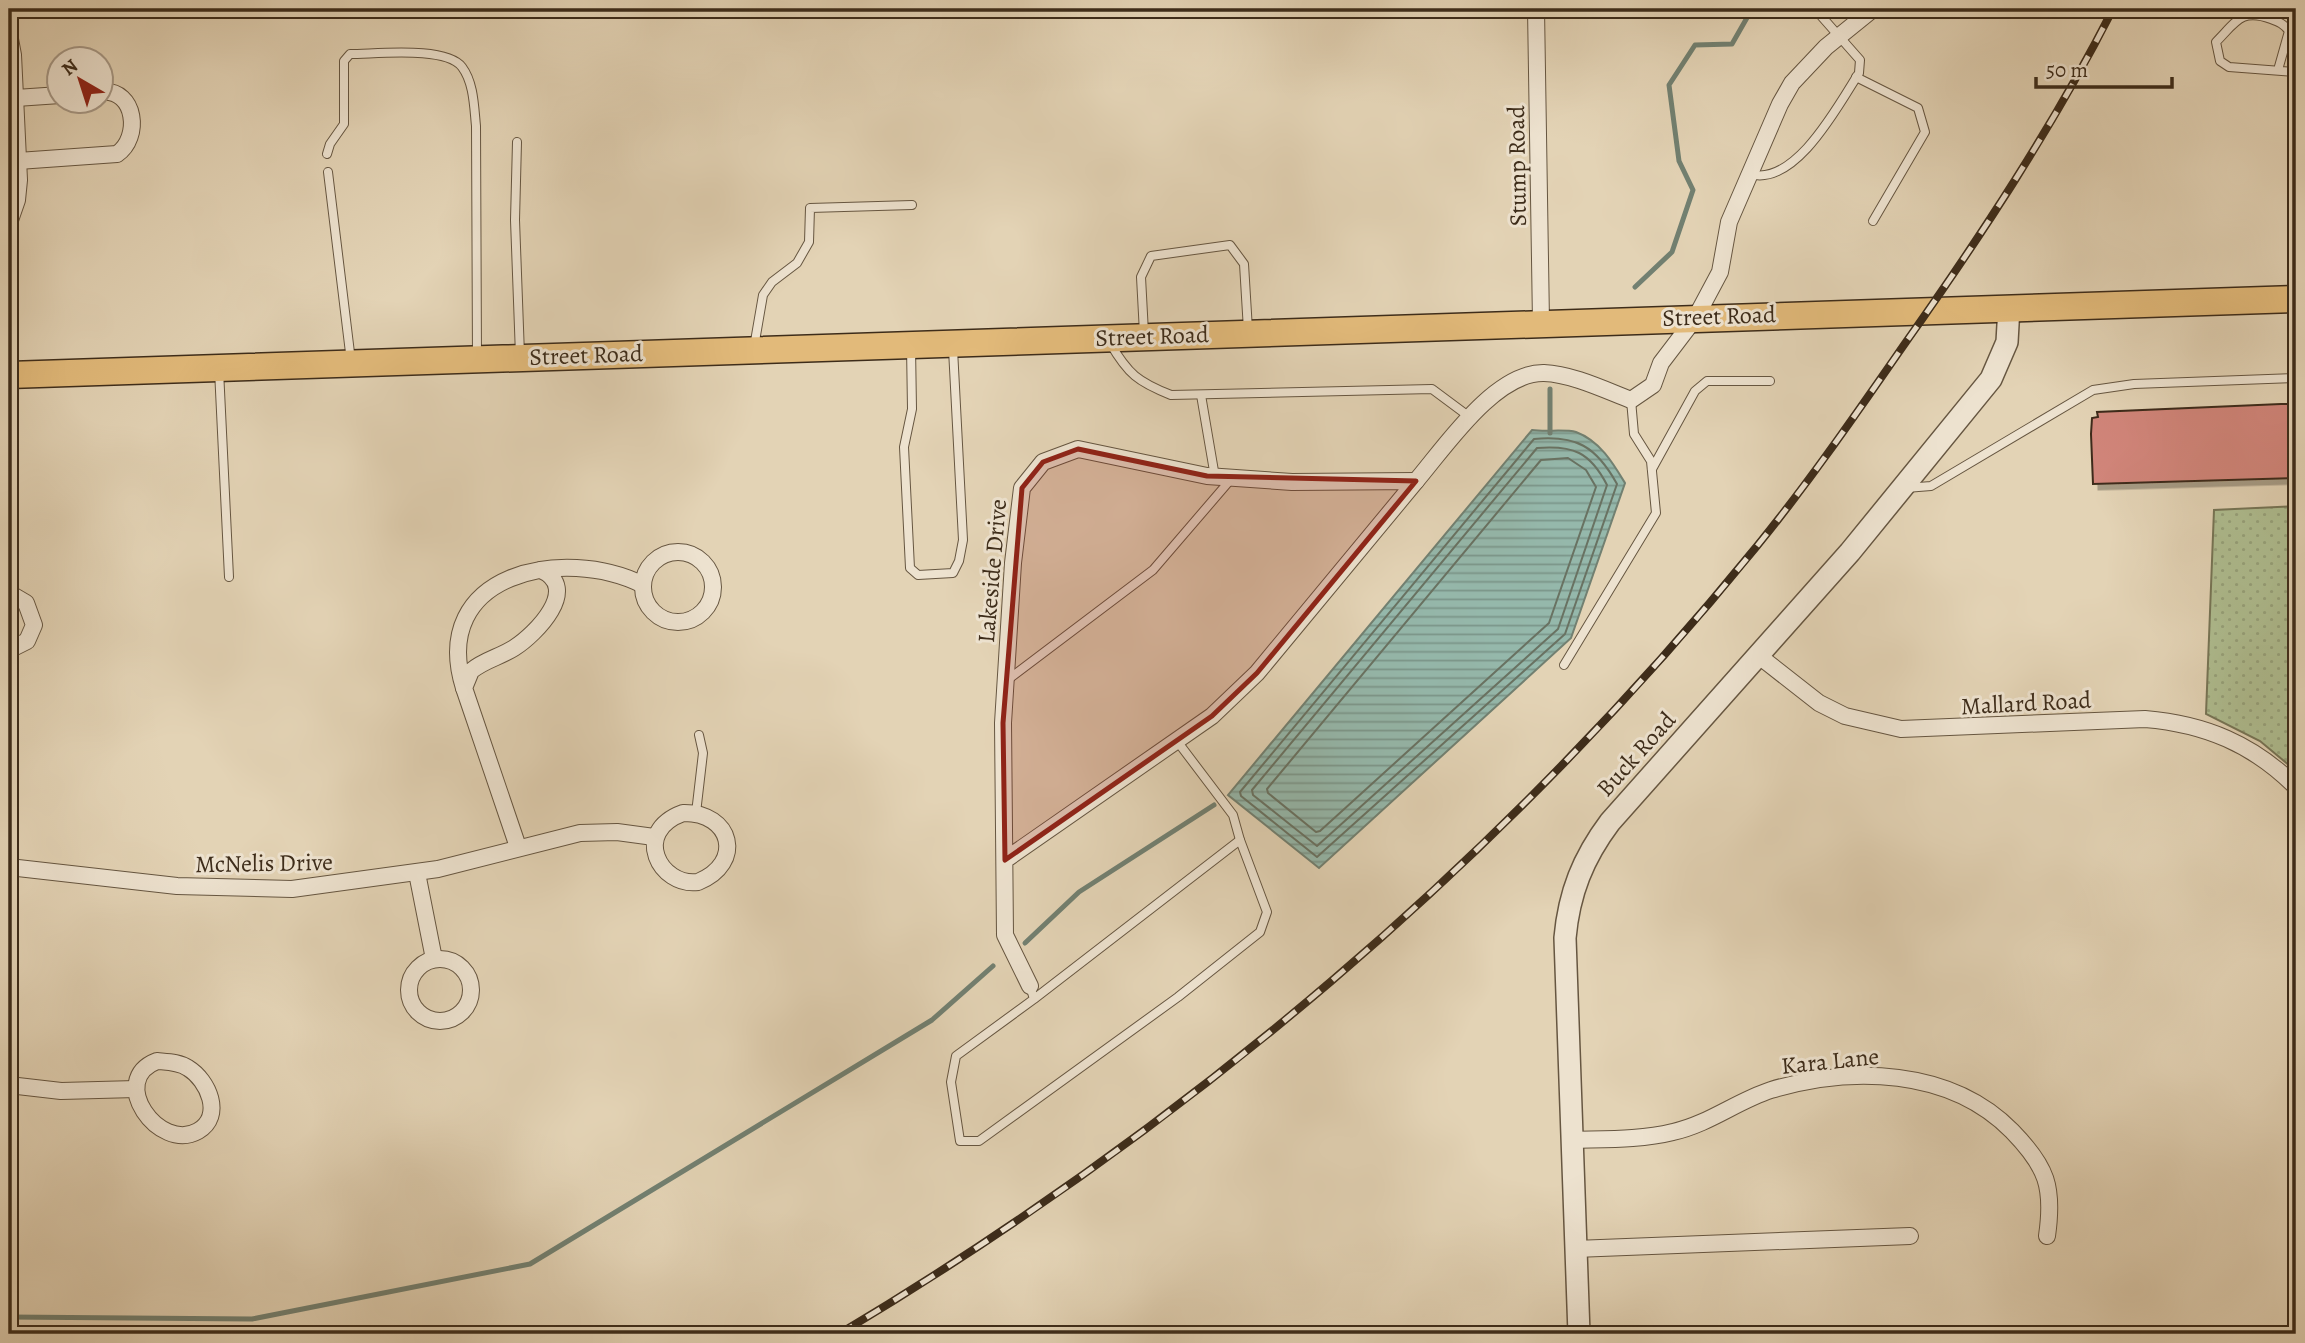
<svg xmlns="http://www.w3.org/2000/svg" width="2305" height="1343" font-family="Alegreya,serif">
  <defs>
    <pattern id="park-dots" width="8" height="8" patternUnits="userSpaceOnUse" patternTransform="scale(1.75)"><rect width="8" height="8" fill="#afbe91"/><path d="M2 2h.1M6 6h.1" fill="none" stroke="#97a37c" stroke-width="1.8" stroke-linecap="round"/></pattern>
    <pattern id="water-rules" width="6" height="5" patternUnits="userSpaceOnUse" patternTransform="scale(1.75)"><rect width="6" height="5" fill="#95b8ab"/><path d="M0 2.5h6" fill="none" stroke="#7b968a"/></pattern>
    <filter id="shadow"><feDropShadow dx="5.5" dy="5.5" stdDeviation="0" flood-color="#0004"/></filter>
  </defs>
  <rect width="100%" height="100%" fill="#e3d3b5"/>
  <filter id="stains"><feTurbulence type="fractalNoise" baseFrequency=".00286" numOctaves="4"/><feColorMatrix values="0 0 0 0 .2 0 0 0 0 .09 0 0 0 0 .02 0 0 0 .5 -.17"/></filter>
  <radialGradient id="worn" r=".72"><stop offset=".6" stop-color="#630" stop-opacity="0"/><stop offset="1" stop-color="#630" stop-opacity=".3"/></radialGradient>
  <!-- park -->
  <polygon fill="url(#park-dots)" stroke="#767556" stroke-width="2" points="2296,506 2296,771 2260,741 2206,714 2214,510"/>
  <!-- pitch -->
  <polygon fill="#afbe91" stroke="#767556" stroke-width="2" points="2296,557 2296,711 2288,710"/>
  <!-- water -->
  <path fill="url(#water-rules)" stroke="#728071" stroke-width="2" d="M 1532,430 C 1545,432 1566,429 1576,432 C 1600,441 1613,463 1625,483 L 1571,638 L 1319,868 L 1228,795 Z"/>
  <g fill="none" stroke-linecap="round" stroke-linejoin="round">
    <!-- shore -->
    <g stroke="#697262" stroke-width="2">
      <path d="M 1534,439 C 1576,435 1596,446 1617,484 L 1565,634 L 1317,857 L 1241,796 L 1240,792 Z"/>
      <path d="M 1537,448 C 1573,445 1590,452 1607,485 L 1558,629 L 1317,846 L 1253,795 L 1252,790 Z"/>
      <polygon points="1568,458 1586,470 1596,487 1549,623 1320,831 1316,832 1268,793 1267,789 1541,460"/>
    </g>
    <!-- stream -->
    <g stroke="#728071" stroke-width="5">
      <polyline points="1635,287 1672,252 1693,190 1679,161 1669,85 1695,45 1732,44 1752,9"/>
      <polyline points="1550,433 1550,389"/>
      <polyline points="1025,943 1079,892 1214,805"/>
      <polyline points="9,1317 252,1319 530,1264 932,1020 993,966"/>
    </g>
  </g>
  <!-- building -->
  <polygon fill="#d1857a" stroke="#3d2c1a" stroke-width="2" filter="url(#shadow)" points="2281,404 2296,404 2296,478 2093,484 2091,434 2092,418 2098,417 2097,412"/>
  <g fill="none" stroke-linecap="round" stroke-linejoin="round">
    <!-- service casing -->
    <g stroke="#665641" stroke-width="10">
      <g id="service">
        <path d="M 2278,70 L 2289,31 C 2284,24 2279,22 2271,19 C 2241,8 2236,22 2216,42 L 2220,61 L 2229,67 L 2296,72"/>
        <polyline points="1856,77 1918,108 1925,132 1873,221"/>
        <polyline points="517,142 515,220 520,355"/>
        <path d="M 327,154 L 330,144 L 344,124 L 344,61 L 350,54 C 377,54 446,46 462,67 C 474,83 474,107 476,126 L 477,357"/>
        <polyline points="328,172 351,361"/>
        <path d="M 1750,174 C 1795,187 1838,106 1859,73 L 1860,60 L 1815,9"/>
        <polyline points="1144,333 1141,277 1151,256 1230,245 1244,264 1248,330"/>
        <path d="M 1110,343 C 1128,374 1138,382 1171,395 L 1432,389 L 1471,418"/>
        <polyline points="754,347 763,295 772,282 797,263 809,242 810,208 912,205"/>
        <polyline points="911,347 912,409 904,447 910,568 918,575 953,573 959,561 963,540 953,349"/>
        <polyline points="219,370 229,577"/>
        <polyline points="1201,395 1215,477"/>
        <polyline points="1652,469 1695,391 1707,381 1770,381"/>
        <polyline points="1906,488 1931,486 2093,390 2134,384 2296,378"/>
        <polyline points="1564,665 1656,513 1651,461 1634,434 1631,400"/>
        <polyline points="1006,681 1153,570 1232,478"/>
        <polyline points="1177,741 1233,815 1240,840"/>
        <polyline points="696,813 703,753 699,735"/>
        <polyline points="1030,986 1034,999 956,1056 951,1082 960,1141 979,1141 1178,997 1260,932 1267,912 1240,840 1034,999"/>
      </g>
    </g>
    <!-- minor casing -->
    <g stroke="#665641" stroke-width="18">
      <g id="minor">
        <polyline points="1536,9 1541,322"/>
        <polyline points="9,34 13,55 19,180 17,200 9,223"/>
        <polyline points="16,98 60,95"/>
        <path d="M 18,161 L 117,154 C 141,138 136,89 102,92"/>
        <path d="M 1416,481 C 1445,447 1495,372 1544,373 C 1572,374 1605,390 1631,400 L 1653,385 L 1661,363 L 1696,317 L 1720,272 L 1729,222 L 1780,104 L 1792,83 L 1826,47 L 1873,9"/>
        <circle cx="678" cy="587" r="35"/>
        <polyline points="9,593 26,603 34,625 27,641 9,650"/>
        <path d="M 1759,656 L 1819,703 L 1845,716 L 1901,729 L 2145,719 C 2205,724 2253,744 2296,787"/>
        <path d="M 464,688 C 428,573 564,545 643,585"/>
        <path d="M 683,813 C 732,812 745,863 698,882 C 660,887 631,832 683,813 Z"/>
        <path d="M 518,847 L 464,688 L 471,671 C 484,660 500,657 514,648 C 536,634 581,588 541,570"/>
        <polyline points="1005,860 1212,716 1257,673 1416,481 1292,482 1207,476 1078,449 1043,462 1022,488 1013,563 1003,723 1005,935 1030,986"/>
        <polyline points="9,867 177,886 292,889 438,869 580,833 617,832 654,837"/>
        <polyline points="417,873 434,959"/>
        <circle cx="440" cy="990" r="31"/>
        <path d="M 157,1061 C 168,1062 179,1062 188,1068 C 208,1080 224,1116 198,1131 C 159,1153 107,1080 157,1061 Z"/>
        <polyline points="9,1085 61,1091 136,1089"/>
        <path d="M 1572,1140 C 1606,1139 1641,1140 1673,1132 C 1709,1124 1737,1101 1771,1090 C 1851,1066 1950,1068 2012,1131 C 2047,1167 2054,1187 2047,1236"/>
        <polyline points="1575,1249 1910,1236"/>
      </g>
    </g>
    <!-- tertiary casing -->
    <g stroke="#665641" stroke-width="24">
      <path id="tertiary" d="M 1579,1334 L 1565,938 C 1569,893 1583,858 1610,822 L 1850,552 L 1991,379 L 2007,342 L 2009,307"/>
    </g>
    <!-- primary casing -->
    <g stroke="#3d2c1a" stroke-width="29">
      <polyline id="primary" points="9,375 2296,299"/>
    </g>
    <!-- service -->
    <use href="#service" stroke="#ede2cf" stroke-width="8"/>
    <!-- minor -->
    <use href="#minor" stroke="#ede2cf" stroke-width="16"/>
    <!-- tertiary -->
    <use href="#tertiary" stroke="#ede2cf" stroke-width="21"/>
    <!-- primary -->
    <use href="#primary" stroke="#e2ba7a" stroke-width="26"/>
    <!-- rail casing -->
    <g stroke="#3d2c1a" stroke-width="8">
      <path id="rail" d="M 839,1334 C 1187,1126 1501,861 1757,546 C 1810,481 1858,411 1906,342 C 1981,236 2054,125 2113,9"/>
    </g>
    <!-- rail -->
    <use href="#rail" stroke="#ede2cf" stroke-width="5" stroke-dasharray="16" stroke-linecap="butt"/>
  </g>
  <!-- marked area -->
  <path fill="#8f2418" fill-opacity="0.2" stroke="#8f2418" stroke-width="5" stroke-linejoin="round" d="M 1078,449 L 1207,476 L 1416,481 L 1257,673 L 1212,716 L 1005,860 L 1003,723 L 1022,488 L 1043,462 Z"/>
  <g text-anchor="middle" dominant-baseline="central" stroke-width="6" stroke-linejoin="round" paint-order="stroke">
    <!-- street labels -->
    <g font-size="24" fill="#3d2c1a" stroke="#ede2cf">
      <text transform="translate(1517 166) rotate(-91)">Stump Road</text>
      <text transform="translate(1719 316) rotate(-2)">Street Road</text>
      <text transform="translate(1152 336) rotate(-2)">Street Road</text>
      <text transform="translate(586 355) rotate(-2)">Street Road</text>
      <text transform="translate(992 571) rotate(-85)">Lakeside Drive</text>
      <text transform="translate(2026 703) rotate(-3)">Mallard Road</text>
      <text transform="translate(1636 754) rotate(-48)">Buck Road</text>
      <text transform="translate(264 863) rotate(-1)">McNelis Drive</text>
      <text transform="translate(1830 1061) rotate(-6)">Kara Lane</text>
    </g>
  </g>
  <!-- margin -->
  <rect width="2305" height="1343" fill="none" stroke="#e3d3b5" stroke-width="35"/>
  <rect x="10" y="10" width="2284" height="1322" fill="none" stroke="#3d2c1a" stroke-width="3.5"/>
  <rect x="18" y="18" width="2270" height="1308" fill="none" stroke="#3d2c1a" stroke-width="2"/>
  <!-- north arrow -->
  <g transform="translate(80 80) rotate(321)"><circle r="33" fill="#ede2cf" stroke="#a79987" stroke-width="2"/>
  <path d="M0-5L12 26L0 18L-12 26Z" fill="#8f2418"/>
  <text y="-10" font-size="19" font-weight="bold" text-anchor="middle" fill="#3d2c1a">N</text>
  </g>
  <!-- scale -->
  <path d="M2036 77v10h136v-10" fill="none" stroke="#3d2c1a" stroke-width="3.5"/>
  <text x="2046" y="77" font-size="21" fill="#3d2c1a" stroke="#ede2cf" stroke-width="5" paint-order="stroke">50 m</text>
  <rect width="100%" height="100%" filter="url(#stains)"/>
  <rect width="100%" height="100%" fill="url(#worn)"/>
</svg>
